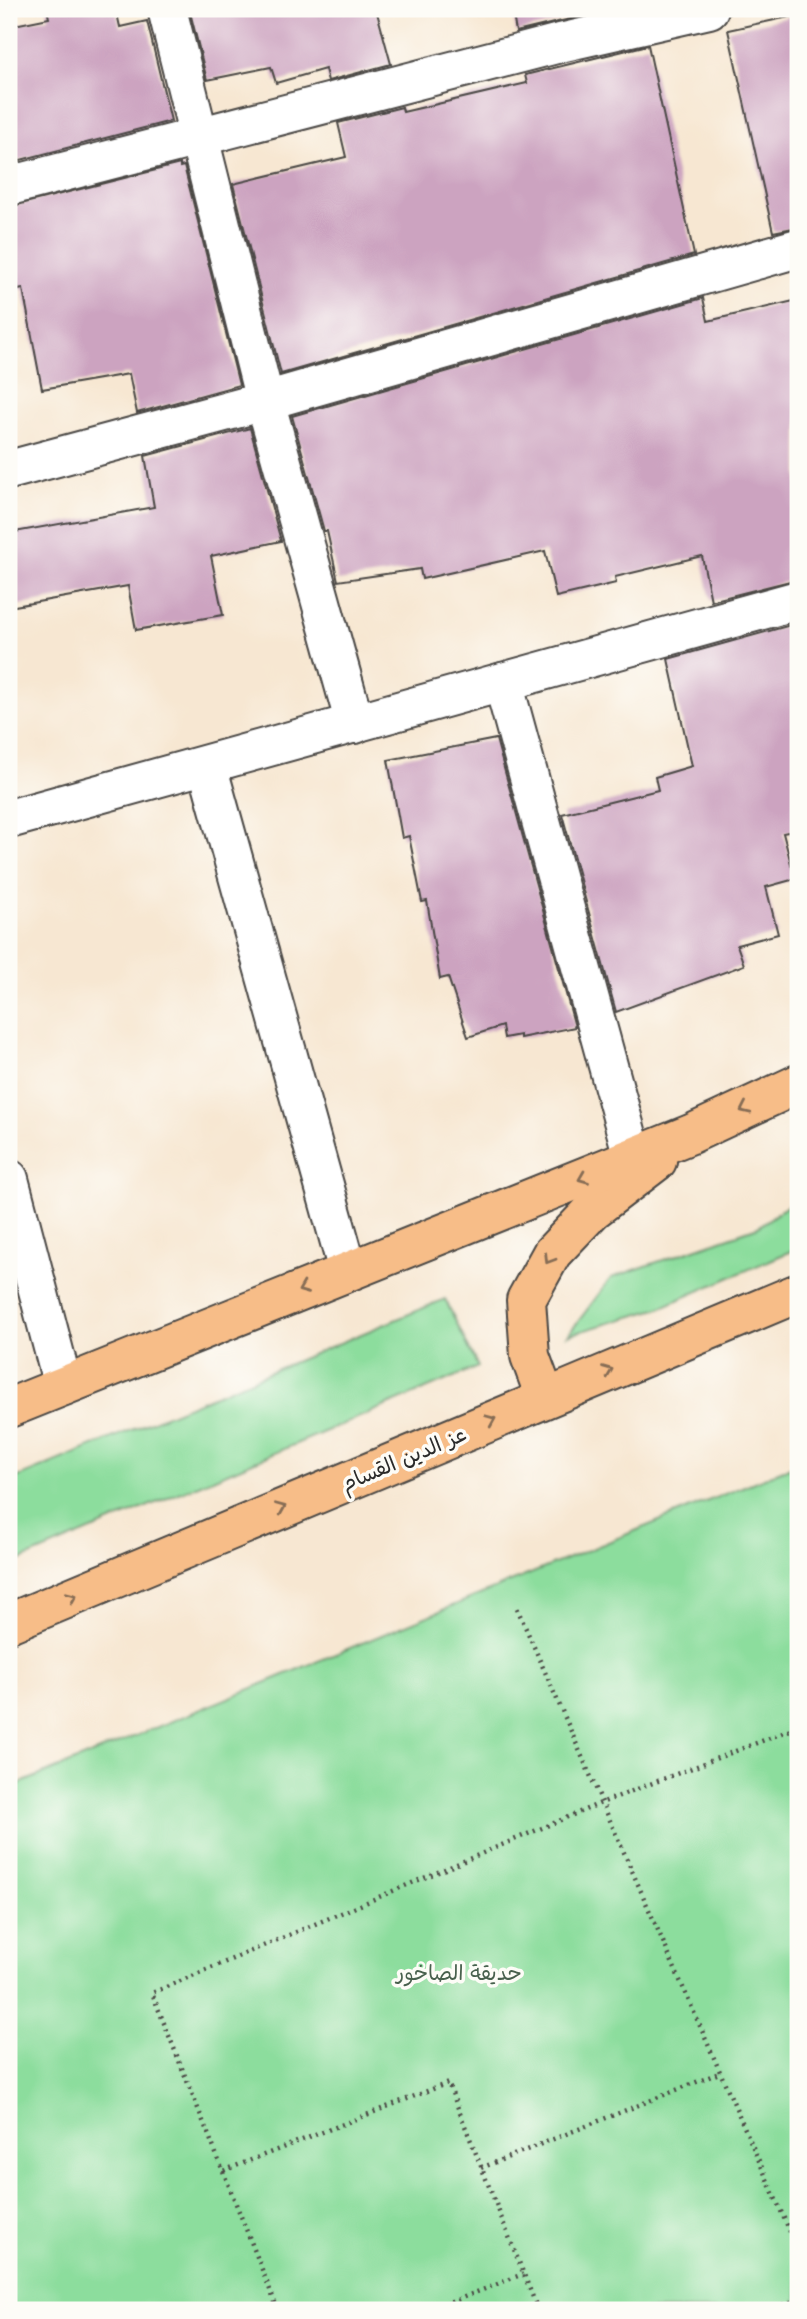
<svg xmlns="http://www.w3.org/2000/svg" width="807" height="2319" font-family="'Playpen Sans','Playpen Sans Arabic',sans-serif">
  <rect width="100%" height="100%" fill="#fdfcf7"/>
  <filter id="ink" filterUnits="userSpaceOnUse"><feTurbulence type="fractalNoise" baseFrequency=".0143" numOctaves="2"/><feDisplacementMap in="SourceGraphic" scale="14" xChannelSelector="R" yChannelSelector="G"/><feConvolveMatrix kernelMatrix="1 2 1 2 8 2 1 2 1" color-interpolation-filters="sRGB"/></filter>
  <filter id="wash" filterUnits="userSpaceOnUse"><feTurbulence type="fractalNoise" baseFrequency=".00686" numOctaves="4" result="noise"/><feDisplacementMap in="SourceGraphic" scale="28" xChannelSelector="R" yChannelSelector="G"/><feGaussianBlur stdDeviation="1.57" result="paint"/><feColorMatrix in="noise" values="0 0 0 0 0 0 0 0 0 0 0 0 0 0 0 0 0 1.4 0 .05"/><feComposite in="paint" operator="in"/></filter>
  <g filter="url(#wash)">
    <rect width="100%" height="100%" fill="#f7e7d2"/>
    <!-- green -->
    <g fill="#8cdd9d" stroke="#5c8464" stroke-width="2">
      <polygon points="798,1198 798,1248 657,1309 568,1335 611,1278 758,1227"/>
      <polygon points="445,1299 478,1367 9,1565 9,1481"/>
      <polygon points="798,1464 798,2310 9,2310 9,1788"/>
    </g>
    <g id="blocks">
      <!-- building -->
      <g fill="#cca3c0">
        <polygon points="47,9 116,9 120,27 147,21 171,121 9,163 9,26 49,18"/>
        <polygon points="206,9 376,9 391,64 328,81 325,69 276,83 271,67 207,80 190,12"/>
        <polygon points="512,9 612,9 516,32"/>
        <polygon points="798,15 798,227 773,232 728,30"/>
        <polygon points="648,45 694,255 281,374 233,184 346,157 338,123 402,107 403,112 527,83 525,75"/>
        <polygon points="180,164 180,167 184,166 239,385 137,413 129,374 42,389 23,289 18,290 9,236 9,207"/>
        <polygon points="703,298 708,321 798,300 798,579 711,601 702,556 615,577 616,583 556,597 545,551 422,579 420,569 338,581 327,531 324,531 292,416"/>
        <polygon points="250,428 281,541 211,556 223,615 136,630 128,586 9,607 9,533 154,507 145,456"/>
        <polygon points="798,623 798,830 783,833 795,879 766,887 778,934 737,945 744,965 616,1012 562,814 658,790 655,777 692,766 668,659"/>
        <polygon points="496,739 575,1027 520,1038 520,1035 504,1038 502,1026 468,1037 448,977 440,979 427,901 422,902 409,836 402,838 388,760"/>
      </g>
    </g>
  </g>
  <g filter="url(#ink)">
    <use href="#blocks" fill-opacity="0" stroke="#4a4744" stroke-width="2"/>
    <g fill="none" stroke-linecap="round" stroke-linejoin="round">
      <!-- minor casing -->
      <g stroke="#4a4744" stroke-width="42">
        <g id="minor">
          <polyline points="167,9 265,401 355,724"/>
          <polyline points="9,186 560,43 709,9"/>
          <polyline points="9,470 265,401 798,248"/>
          <polyline points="503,682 633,1157"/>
          <polyline points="207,765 348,1271"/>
          <polyline points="9,819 798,600"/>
          <polyline points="9,1179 63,1386"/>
        </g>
      </g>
      <!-- trunk casing -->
      <g stroke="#4a4744" stroke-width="42">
        <g id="trunk">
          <polyline points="545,1397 530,1356 526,1300 552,1253 593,1210 657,1161"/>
          <polyline points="9,1408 691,1134 798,1084"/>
          <polyline points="9,1623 798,1293"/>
        </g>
      </g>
      <!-- path -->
      <g stroke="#4a4744" stroke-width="4.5" stroke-dasharray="2 5" stroke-linecap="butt">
        <polyline points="517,1608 798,2250"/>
        <polyline points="481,2168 719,2073"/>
        <polyline points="223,2171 278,2310"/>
        <polyline points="431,2310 523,2274"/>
        <polyline points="538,2310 448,2083 223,2171 152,1993 601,1803 798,1727"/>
        <polyline points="770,2310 798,2299"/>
      </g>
      <!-- minor -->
      <use href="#minor" stroke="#fff" stroke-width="38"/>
      <!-- trunk -->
      <use href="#trunk" stroke="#f7bd88" stroke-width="38"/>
    </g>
    <!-- one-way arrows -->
    <defs><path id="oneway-chevron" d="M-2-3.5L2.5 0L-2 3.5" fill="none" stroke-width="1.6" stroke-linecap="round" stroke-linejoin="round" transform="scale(1.75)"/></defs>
    <g stroke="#876d55">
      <use href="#oneway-chevron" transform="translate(745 1109) rotate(155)"/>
      <use href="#oneway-chevron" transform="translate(583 1178) rotate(158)"/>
      <use href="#oneway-chevron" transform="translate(549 1259) rotate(122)"/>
      <use href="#oneway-chevron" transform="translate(303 1289) rotate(158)"/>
      <use href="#oneway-chevron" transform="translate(608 1371) rotate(-22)"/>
      <use href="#oneway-chevron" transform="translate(491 1420) rotate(-23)"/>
      <use href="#oneway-chevron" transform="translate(281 1508) rotate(-23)"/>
      <use href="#oneway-chevron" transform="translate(72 1597) rotate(-23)"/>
    </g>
  </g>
  <g text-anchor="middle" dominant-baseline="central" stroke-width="7" stroke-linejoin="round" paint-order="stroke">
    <!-- street labels -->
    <g font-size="21" fill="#2b2b2b" stroke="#fdfcf7">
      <text transform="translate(403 1457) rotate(-23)">عز الدين القسام</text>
    </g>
    <!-- park labels -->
    <g font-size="21" fill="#48604d" stroke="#fdfcf7">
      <text x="459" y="1971">حديقة الصاخور</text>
    </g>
  </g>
  <!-- margin -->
  <rect width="807" height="2319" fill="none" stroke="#fdfcf7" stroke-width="35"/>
</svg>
